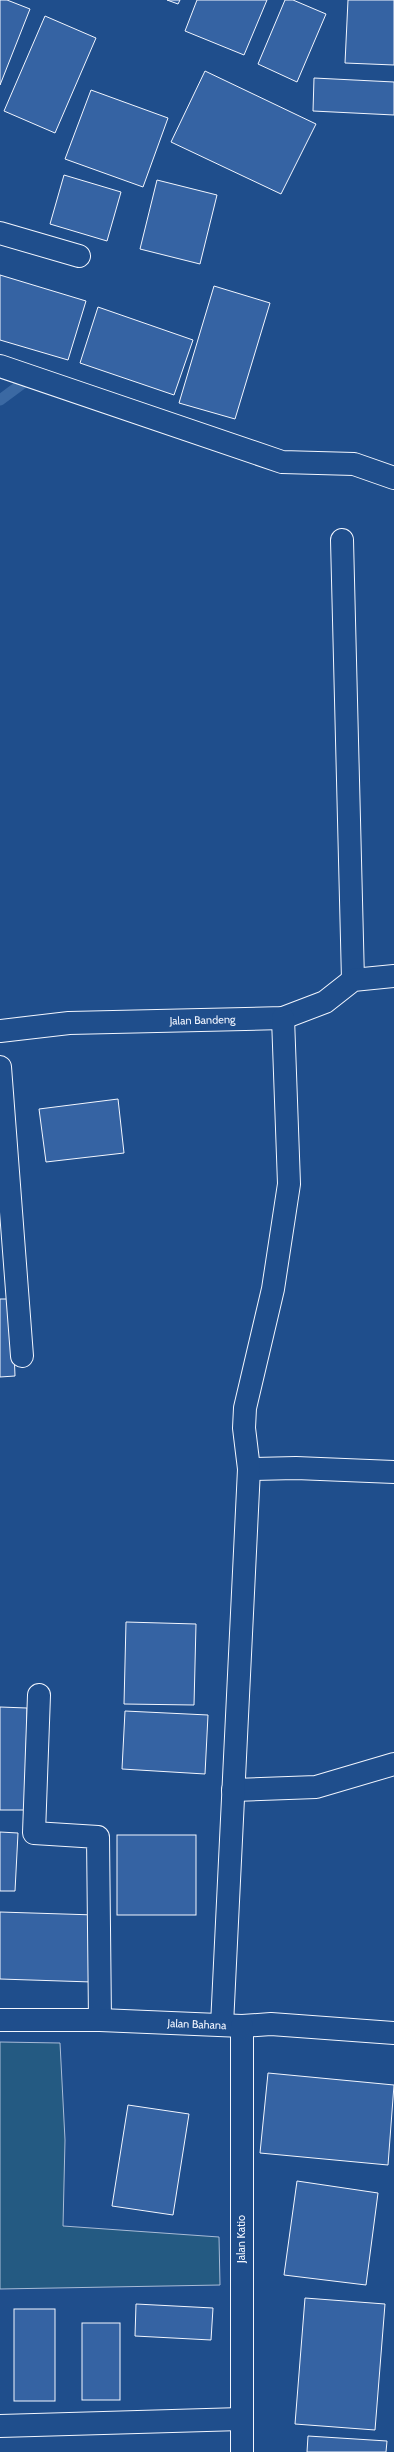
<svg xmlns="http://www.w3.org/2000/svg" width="394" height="2452" font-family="Cabin,sans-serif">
  <rect width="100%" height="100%" fill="#1f4e8c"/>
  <!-- green -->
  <polygon fill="#245a82" stroke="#a8bbd7" points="0,2042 60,2043 65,2140 63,2226 219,2237 220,2285 0,2289"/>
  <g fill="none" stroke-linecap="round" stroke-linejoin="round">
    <!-- stream -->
    <polyline stroke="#3b69a3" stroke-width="11" points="0,400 23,383"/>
  </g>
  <!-- building -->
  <g fill="#3563a3" stroke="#f2f6ff">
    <polygon points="0,0 7,0 30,9 0,85"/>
    <polygon points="167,0 180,0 178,4"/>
    <polygon points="197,0 267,0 244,55 185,31"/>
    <polygon points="285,0 293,0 326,14 297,82 258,64"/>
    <polygon points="348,0 394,0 394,65 345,63"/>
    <polygon points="45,16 96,38 55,133 4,111"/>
    <polygon points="205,71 316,124 281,194 171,142"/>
    <polygon points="314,78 394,82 394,115 313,111"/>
    <polygon points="91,90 168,118 143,187 65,159"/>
    <polygon points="64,175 121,192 107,241 50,224"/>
    <polygon points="157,180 217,195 200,264 140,249"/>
    <polygon points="0,275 86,301 68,360 0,340"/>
    <polygon points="214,286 270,303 235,419 179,403"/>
    <polygon points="98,307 193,340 174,395 80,363"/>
    <polygon points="118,1099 124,1153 46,1162 39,1109"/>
    <polygon points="0,1299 12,1299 15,1376 0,1377"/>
    <polygon points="126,1622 196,1624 194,1705 124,1704"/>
    <polygon points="0,1707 27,1708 25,1810 0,1810"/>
    <polygon points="125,1711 208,1715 205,1774 122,1769"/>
    <polygon points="0,1832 18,1833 15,1891 0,1891"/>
    <rect x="117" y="1835" width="79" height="80"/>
    <polygon points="0,1912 95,1915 92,1982 0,1979"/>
    <polygon points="268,2073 394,2085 388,2165 260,2153"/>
    <polygon points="128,2105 189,2114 173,2215 112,2206"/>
    <polygon points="297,2181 378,2193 366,2285 284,2275"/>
    <polygon points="305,2298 385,2304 375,2430 295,2424"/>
    <polygon points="136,2304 213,2308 211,2340 135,2336"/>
    <rect x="14" y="2309" width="41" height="92"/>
    <rect x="82" y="2323" width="38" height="77"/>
    <polygon points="308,2436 387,2441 386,2452 307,2452"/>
  </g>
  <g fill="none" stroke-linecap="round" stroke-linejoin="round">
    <!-- minor casing -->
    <g stroke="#f2f6ff" stroke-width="24">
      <g id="minor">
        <polyline points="0,233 79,256"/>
        <polyline points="0,366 282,462 354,464 394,478"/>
        <polyline points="342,540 353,980"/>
        <path id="s1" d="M 0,1031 L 69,1023 L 283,1018 L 325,1002 L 353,980 L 394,976"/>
        <polyline points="0,1067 22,1356"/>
        <polyline points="249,1469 296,1468 394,1472"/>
        <polyline points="39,1695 34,1833 98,1837 100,2020"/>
        <polyline points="233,1790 316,1787 394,1764"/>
        <path id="s2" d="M 0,2020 L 100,2020 L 242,2026 L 271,2024 L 394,2033"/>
        <polyline points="222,2025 249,1469 244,1428 245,1408 273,1289 289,1184 283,1018"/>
        <polyline points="0,2426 241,2419"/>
        <polyline points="242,2452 242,2026"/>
      </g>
    </g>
    <!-- minor -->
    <use href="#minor" stroke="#1f4e8c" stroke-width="22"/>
  </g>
  <g text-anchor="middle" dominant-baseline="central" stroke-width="3" stroke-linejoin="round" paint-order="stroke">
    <!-- street labels -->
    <g font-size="11" fill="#f2f6ff" stroke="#1f4e8c">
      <text stroke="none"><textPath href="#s1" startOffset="203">Jalan Bandeng</textPath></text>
      <text stroke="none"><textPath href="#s2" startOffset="197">Jalan Bahana</textPath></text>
      <text transform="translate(241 2239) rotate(-90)">Jalan Katio</text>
    </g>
  </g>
</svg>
